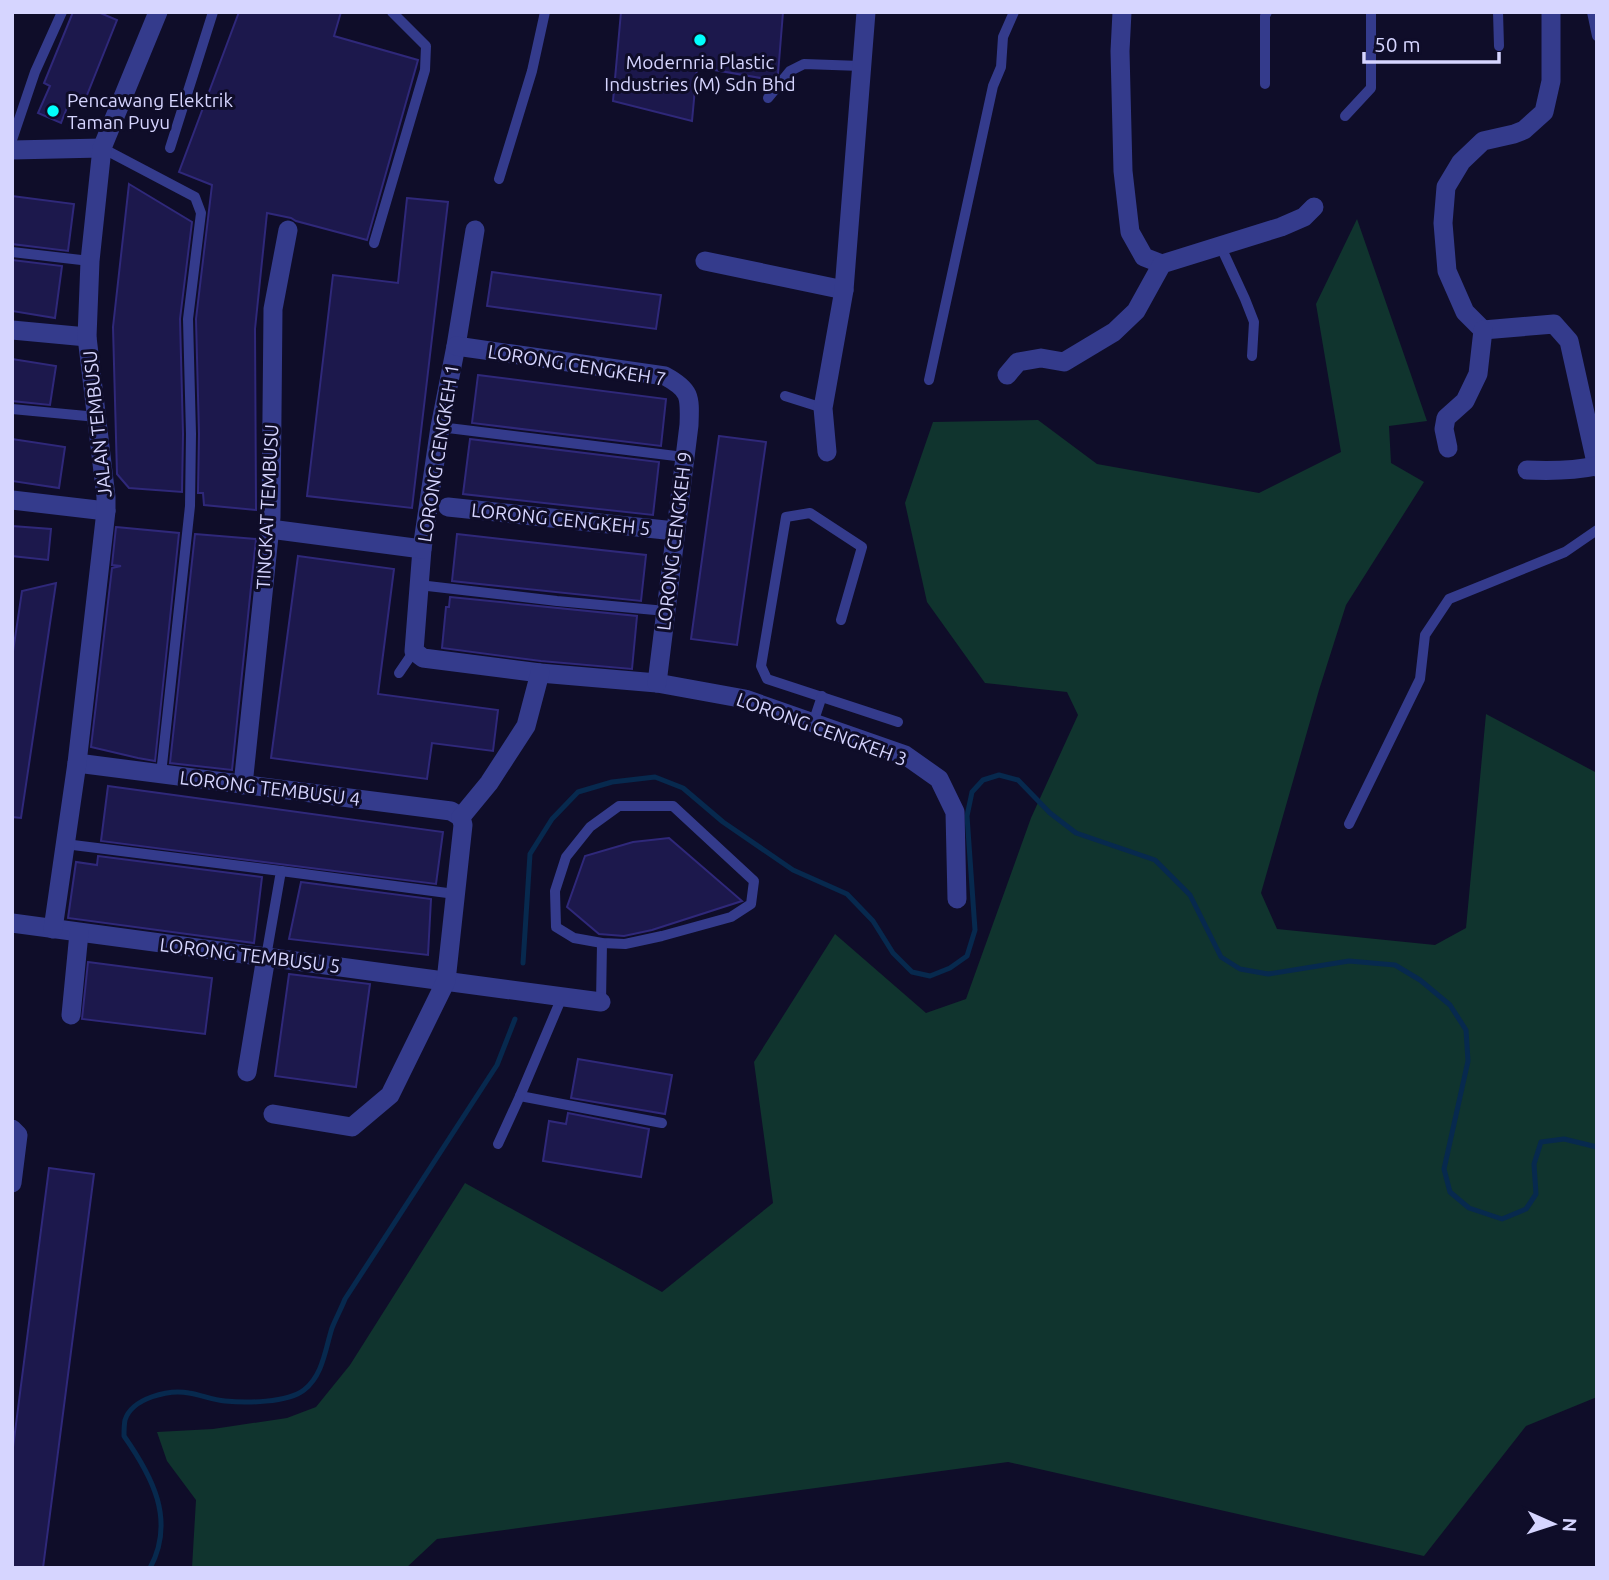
<svg xmlns="http://www.w3.org/2000/svg" width="1609" height="1580" font-family="Ubuntu,sans-serif">
  <rect width="100%" height="100%" fill="#0f0d29"/>
  <!-- green -->
  <polygon fill="#10342e" points="1357,219 1427,421 1389,426 1391,463 1424,482 1346,605 1319,690 1261,893 1277,929 1435,945 1466,928 1486,714 1597,773 1597,1397 1526,1426 1424,1556 1008,1462 437,1539 406,1568 192,1568 196,1500 167,1461 157,1432 213,1429 287,1418 316,1407 350,1365 465,1183 662,1292 773,1203 754,1062 835,934 926,1013 966,999 1031,818 1078,715 1067,692 985,683 927,602 905,503 933,422 1038,420 1097,464 1259,493 1341,452 1316,304"/>
  <g fill="none" stroke-linecap="round" stroke-linejoin="round">
    <!-- stream -->
    <g stroke="#07294e" stroke-width="5">
      <polyline points="523,963 530,854 552,819 578,792 612,782 655,777 683,788 723,822 793,870 847,894 873,921 893,953 912,972 930,976 950,968 967,956 975,930 967,816 972,792 983,780 999,775 1018,780 1050,813 1076,833 1155,860 1190,895 1221,957 1240,969 1268,974 1349,961 1395,965 1420,980 1450,1005 1466,1030 1468,1061 1444,1169 1450,1192 1469,1208 1502,1219 1526,1209 1536,1194 1534,1164 1541,1142 1564,1139 1597,1147"/>
      <path d="M 150,1568 C 176,1520 152,1476 124,1436 C 124,1431 124,1425 125,1420 C 132,1398 169,1389 189,1393 C 201,1395 213,1400 225,1401 C 246,1403 287,1403 304,1390 C 323,1375 325,1350 332,1328 C 336,1318 341,1309 345,1299 L 497,1065 L 515,1019"/>
    </g>
  </g>
  <!-- building -->
  <g fill="#1c184c" stroke="#2f287a" stroke-width="2">
    <polygon points="73,12 98,12 117,20 85,100 72,95 61,123 38,113 50,86 44,83"/>
    <polygon points="239,12 341,12 334,36 418,60 367,240 296,221 291,218 267,213 255,329 256,510 204,505 203,493 198,493 199,434 196,319 212,185 179,172"/>
    <polygon points="621,12 783,12 778,74 772,80 697,67 692,121 613,101"/>
    <polygon points="129,184 192,222 180,319 183,434 182,492 129,488 117,474 113,327"/>
    <polygon points="12,196 74,204 68,251 12,244"/>
    <polygon points="407,198 448,202 412,508 307,496 333,275 398,283"/>
    <polygon points="12,260 62,266 55,318 12,311"/>
    <polygon points="492,272 661,295 656,329 487,306"/>
    <polygon points="12,359 56,366 50,405 12,401"/>
    <polygon points="478,375 666,399 661,446 472,423"/>
    <polygon points="719,436 766,442 737,645 691,639"/>
    <polygon points="12,439 65,447 59,488 12,481"/>
    <polygon points="470,439 659,462 653,515 463,494"/>
    <polygon points="12,526 51,529 48,560 12,556"/>
    <polygon points="116,527 179,533 155,761 138,758 91,747 112,568 121,566 112,565"/>
    <polygon points="195,534 256,539 232,770 170,763"/>
    <polygon points="457,534 646,555 641,601 452,581"/>
    <polygon points="298,556 394,569 378,694 498,710 493,751 432,743 427,779 271,758"/>
    <polygon points="56,583 21,818 12,817 12,658 22,591"/>
    <polygon points="450,597 637,616 632,669 541,661 442,648 446,607 449,607"/>
    <polygon points="108,786 443,832 436,884 101,841"/>
    <polygon points="669,838 742,901 652,930 624,936 599,934 567,907 585,856 633,842"/>
    <polygon points="98,856 262,877 254,943 68,918 76,862 97,865"/>
    <polygon points="301,882 431,899 428,955 289,939"/>
    <polygon points="88,962 212,978 205,1034 82,1019"/>
    <polygon points="289,974 370,984 356,1087 275,1076"/>
    <polygon points="578,1059 672,1075 665,1114 571,1098"/>
    <polygon points="568,1113 649,1129 641,1177 543,1161 549,1121 566,1124"/>
    <polygon points="49,1168 94,1174 43,1568 12,1568 12,1455"/>
  </g>
  <g fill="none" stroke-linecap="round" stroke-linejoin="round">
    <!-- service -->
    <g stroke="#343b8c" stroke-width="10">
      <polyline points="1498,12 1499,46"/>
      <polyline points="1592,12 1597,36"/>
      <polyline points="1265,84 1265,16 1267,12"/>
      <polyline points="768,98 790,71 804,64 861,66"/>
      <polyline points="1345,116 1371,88 1371,12"/>
      <polyline points="12,140 35,72 62,12"/>
      <polyline points="102,148 195,197 201,213 188,319 191,434 190,506 161,774"/>
      <polyline points="170,148 213,12"/>
      <polyline points="499,179 532,71 545,12"/>
      <polyline points="374,243 425,70 426,46 392,12"/>
      <polyline points="1220,245 1245,299 1254,322 1252,356"/>
      <polyline points="12,252 90,261"/>
      <polyline points="929,380 993,86 1001,67 1003,37 1014,12"/>
      <polyline points="785,396 823,408"/>
      <polyline points="12,409 97,417"/>
      <polyline points="440,427 684,457"/>
      <polyline points="419,585 557,601 666,611"/>
      <polyline points="841,620 862,547 810,513 786,517 761,666 767,679 898,722"/>
      <polyline points="399,673 414,651"/>
      <polyline points="813,723 822,696"/>
      <polygon points="619,806 673,806 754,881 751,904 731,917 662,936 625,944 602,943 574,938 556,927 555,891 566,857 590,827"/>
      <polyline points="1349,824 1420,679 1425,635 1449,599 1565,552 1597,530"/>
      <polyline points="65,844 281,871 266,957"/>
      <polyline points="281,871 455,894"/>
      <polyline points="601,1002 602,943"/>
      <polyline points="520,1096 662,1123"/>
      <polyline points="498,1144 520,1096 562,997"/>
    </g>
    <!-- minor -->
    <g stroke="#343b8c" stroke-width="19">
      <polyline points="1122,12 1120,51 1123,171 1130,232 1144,257 1162,264"/>
      <polyline points="1551,12 1551,81 1544,112 1524,130 1514,134 1483,141 1461,162 1446,187 1443,223 1447,271 1465,312 1483,330 1554,324 1569,341 1597,467"/>
      <polyline points="12,150 102,148"/>
      <polyline points="475,230 456,346 440,427 422,549 414,651 423,658 540,673 657,683 745,699 905,755 939,779 955,812 957,899"/>
      <polyline points="705,261 844,290"/>
      <polyline points="12,330 87,337"/>
      <path d="M 456,346 L 665,376 C 691,390 690,397 689,425 L 657,683"/>
      <polyline points="1007,375 1018,362 1041,358 1064,362 1114,332 1136,311 1162,264 1281,227 1304,217 1314,207"/>
      <polyline points="1448,448 1444,429 1446,418 1465,401 1478,374 1483,330"/>
      <polyline points="827,452 823,408 844,290 866,12"/>
      <path d="M 1527,470 C 1551,471 1573,471 1596,466"/>
      <polyline points="12,500 106,511"/>
      <polyline points="448,507 675,531"/>
      <polyline points="270,529 422,549"/>
      <polyline points="77,763 451,811 461,817"/>
      <polyline points="243,785 271,517 273,309 288,230"/>
      <polyline points="12,923 601,1002"/>
      <polyline points="53,929 77,763 106,511 106,497 87,337 90,261 102,148 158,12"/>
      <polyline points="71,1015 79,933"/>
      <polyline points="247,1072 266,957"/>
      <polyline points="273,1114 352,1127 390,1095 446,981 463,825 461,817 489,783 526,726 540,673"/>
      <polyline points="12,1129 18,1135 12,1183"/>
    </g>
  </g>
  <!-- markers -->
  <g fill="#01fffc" stroke="#0f0d29" stroke-width="2.5">
    <circle cx="700" cy="40" r="7"/>
    <circle cx="53" cy="111" r="7"/>
  </g>
  <g text-anchor="middle" dominant-baseline="central" stroke-width="6" stroke-linejoin="round" paint-order="stroke">
    <!-- poi labels -->
    <g font-size="19" fill="#d6d5ff" stroke="#0f0d29">
      <text x="700" y="62">Modernria Plastic<tspan x="700" dy="22">Industries (M) Sdn Bhd</tspan></text>
      <text x="67" y="100" text-anchor="start">Pencawang Elektrik<tspan x="67" dy="22">Taman Puyu</tspan></text>
    </g>
    <!-- street labels -->
    <g font-size="19" fill="#d6d5ff" stroke="#0f0d29">
      <text transform="translate(577 365) rotate(9)">LORONG CENGKEH 7</text>
      <text transform="translate(97 424) rotate(-96)">JALAN TEMBUSU</text>
      <text transform="translate(438 453) rotate(-81)">LORONG CENGKEH 1</text>
      <text transform="translate(267 507) rotate(-87)">TINGKAT TEMBUSU</text>
      <text transform="translate(561 519) rotate(6)">LORONG CENGKEH 5</text>
      <text transform="translate(674 541) rotate(-83)">LORONG CENGKEH 9</text>
      <text transform="translate(822 729) rotate(20)">LORONG CENGKEH 3</text>
      <text transform="translate(270 788) rotate(7)">LORONG TEMBUSU 4</text>
      <text transform="translate(250 955) rotate(7)">LORONG TEMBUSU 5</text>
    </g>
  </g>
  <!-- border -->
  <rect width="1609" height="1580" fill="none" stroke="#d6d5ff" stroke-width="28"/>
  <!-- north arrow -->
  <g transform="translate(1553 1524) rotate(93)" stroke="#0f0d29" stroke-width="5" paint-order="stroke">
  <path d="M0-5L12 26L0 18L-12 26Z" fill="#d6d5ff"/>
  <text y="-10" font-size="19" font-weight="bold" text-anchor="middle" fill="#d6d5ff">N</text>
  </g>
  <!-- scale -->
  <path d="M1364 52v10h135v-10" fill="none" stroke="#d6d5ff" stroke-width="3.5"/>
  <text x="1374" y="52" font-size="21" fill="#d6d5ff" stroke="#0f0d29" stroke-width="5" paint-order="stroke">50 m</text>
</svg>
